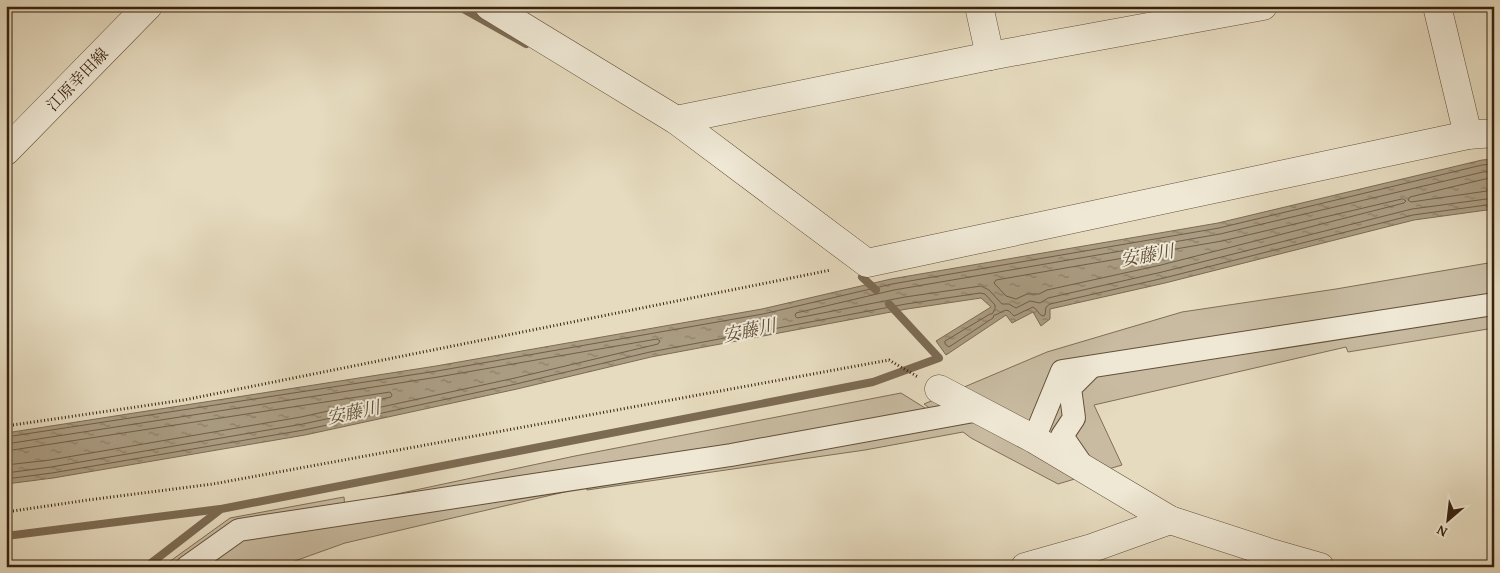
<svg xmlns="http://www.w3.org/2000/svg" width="1500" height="573" font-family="'Gentium Book Plus','Noto Serif JP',serif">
  <defs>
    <pattern id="water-ripples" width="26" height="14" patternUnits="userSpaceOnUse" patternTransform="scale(1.25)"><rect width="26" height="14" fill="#aa9c82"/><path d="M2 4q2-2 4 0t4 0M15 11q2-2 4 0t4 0" fill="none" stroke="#8b7f69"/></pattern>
  </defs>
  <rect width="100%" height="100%" fill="#e6dbbf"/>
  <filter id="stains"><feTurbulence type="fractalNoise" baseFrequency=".004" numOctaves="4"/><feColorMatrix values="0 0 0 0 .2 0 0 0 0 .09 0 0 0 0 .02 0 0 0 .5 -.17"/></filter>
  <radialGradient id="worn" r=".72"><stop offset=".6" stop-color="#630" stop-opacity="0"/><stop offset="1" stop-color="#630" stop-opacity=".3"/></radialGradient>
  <!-- green -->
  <polygon fill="#c8bba1" stroke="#806e57" points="1494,262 1494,328 1348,352 1346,347 1094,405 1122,465 1058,484 971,438 963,432 865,450 587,490 586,487 345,543 278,567 162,567 230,518 344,497 345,509 345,505 575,456 901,393 954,426 924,404 1047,352 1182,312 1336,289"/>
  <!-- water -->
  <polygon fill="url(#water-ripples)" stroke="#7c6b53" points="1494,159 1494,209 1414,220 1165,283 1050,309 1050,319 1041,326 1033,312 1012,323 1006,315 946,355 936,341 991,307 981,298 907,309 651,357 517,389 305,435 53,478 6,484 6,433 436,366 762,309 891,279 1218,223 1482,160"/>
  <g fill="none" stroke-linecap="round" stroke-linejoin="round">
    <!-- shore -->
    <g stroke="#705e48" stroke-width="1">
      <polyline points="1494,171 1483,172 1220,234 894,290 796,313 795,316 797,318 905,297 981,286 989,290 1002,304 1009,304 1016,308 1030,301 1040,303 1048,298 1162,272 1412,209 1494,198"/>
      <polyline points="1494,178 1485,179 1410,197 1408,200 1411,202 1494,190"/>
      <polygon points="1403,199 1406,201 1404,203 1161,265 1047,290 1039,294 1027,294 1016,299 1006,296 994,283 996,280 1222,241"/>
      <polyline points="6,437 437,371 763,314 892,284 1219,228 1482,165 1494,164"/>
      <polyline points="6,444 438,377 657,339 660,341 658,344 515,378 303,424 51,467 6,473"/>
      <polyline points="6,451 390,392 392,395 391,397 301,417 50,460 6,465"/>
      <path d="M 6,479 L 52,473 L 304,430 L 516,384 L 650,352 L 906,304 L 980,293 L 985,294 L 995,305 L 995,309 L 992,314 L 990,314 L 945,341 L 945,344 L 949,347 L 993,318 L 994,315 C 999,315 1004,308 1009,311 C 1011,313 1012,314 1014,316 L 1033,307 C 1038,309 1038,315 1043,316 L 1045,315 L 1046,307 L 1050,304 L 1164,278 L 1413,215 L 1494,204"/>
    </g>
    <!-- stream -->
    <g stroke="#7c6b53" stroke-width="8">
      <polyline points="458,6 526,44"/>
      <polyline points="862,277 876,290"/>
      <polyline points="6,536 220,509"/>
      <polyline points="146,567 221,509 873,382 939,358 889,304"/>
    </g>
    <!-- pedestrian casing -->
    <g stroke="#63503a" stroke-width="24">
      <g id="pedestrian">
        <polyline points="1034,439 1062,371 1494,304"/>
        <polyline points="1084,468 1062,436 1074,418 1070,388 1089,369"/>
        <polyline points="187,567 239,530 731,455 979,410"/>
      </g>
    </g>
    <!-- minor casing -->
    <g stroke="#63503a" stroke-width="29">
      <g id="minor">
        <polyline points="489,6 676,120 867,263 1468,135 1494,133"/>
        <polyline points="979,6 990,56"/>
        <polyline points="1437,6 1468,135"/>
        <polyline points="676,120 990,56 1263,6"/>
        <polyline points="939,389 1034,439 1170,520 1271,553 1320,567"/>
        <polyline points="1025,567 1092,548 1170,520"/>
      </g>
    </g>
    <!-- tertiary casing -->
    <g stroke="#63503a" stroke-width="29">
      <polyline id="tertiary" points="6,151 148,6"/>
    </g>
    <!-- path -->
    <g stroke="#37210d" stroke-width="3" stroke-dasharray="1 2.5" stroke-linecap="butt">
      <polyline points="6,426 184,400 831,270"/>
      <polyline points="6,512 88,500 213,484 889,360 918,377"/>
    </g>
    <!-- pedestrian -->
    <use href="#pedestrian" stroke="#efe8d5" stroke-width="22"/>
    <!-- minor -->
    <use href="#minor" stroke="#efe8d5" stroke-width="28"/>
    <!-- tertiary -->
    <use href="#tertiary" stroke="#efe8d5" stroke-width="28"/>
  </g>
  <g text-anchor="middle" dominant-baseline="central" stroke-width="4" stroke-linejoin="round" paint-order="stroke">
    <!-- street labels -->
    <g font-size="16" fill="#37210d" stroke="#efe8d5">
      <text transform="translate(77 79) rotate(-46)">江原幸田線</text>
    </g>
    <!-- water labels -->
    <g font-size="18" font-style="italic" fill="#5f4c36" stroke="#efe8d5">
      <text transform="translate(1147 255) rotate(-10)">安藤川</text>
      <text transform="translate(749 330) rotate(-12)">安藤川</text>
      <text transform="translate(353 412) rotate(-12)">安藤川</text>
    </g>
  </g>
  <!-- margin -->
  <rect width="1500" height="573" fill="none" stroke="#e6dbbf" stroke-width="25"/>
  <rect x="8" y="8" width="1485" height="558" fill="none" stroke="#37210d" stroke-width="2.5"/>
  <rect x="12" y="12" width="1475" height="548" fill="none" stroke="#37210d"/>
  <!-- north arrow -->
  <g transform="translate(1448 520) rotate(208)" stroke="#efe8d5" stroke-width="4" paint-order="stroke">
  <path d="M0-4L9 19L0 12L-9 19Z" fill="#37210d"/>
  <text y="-8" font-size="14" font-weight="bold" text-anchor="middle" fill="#37210d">N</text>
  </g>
  <rect width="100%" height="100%" filter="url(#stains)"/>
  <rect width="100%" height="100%" fill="url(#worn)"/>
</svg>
